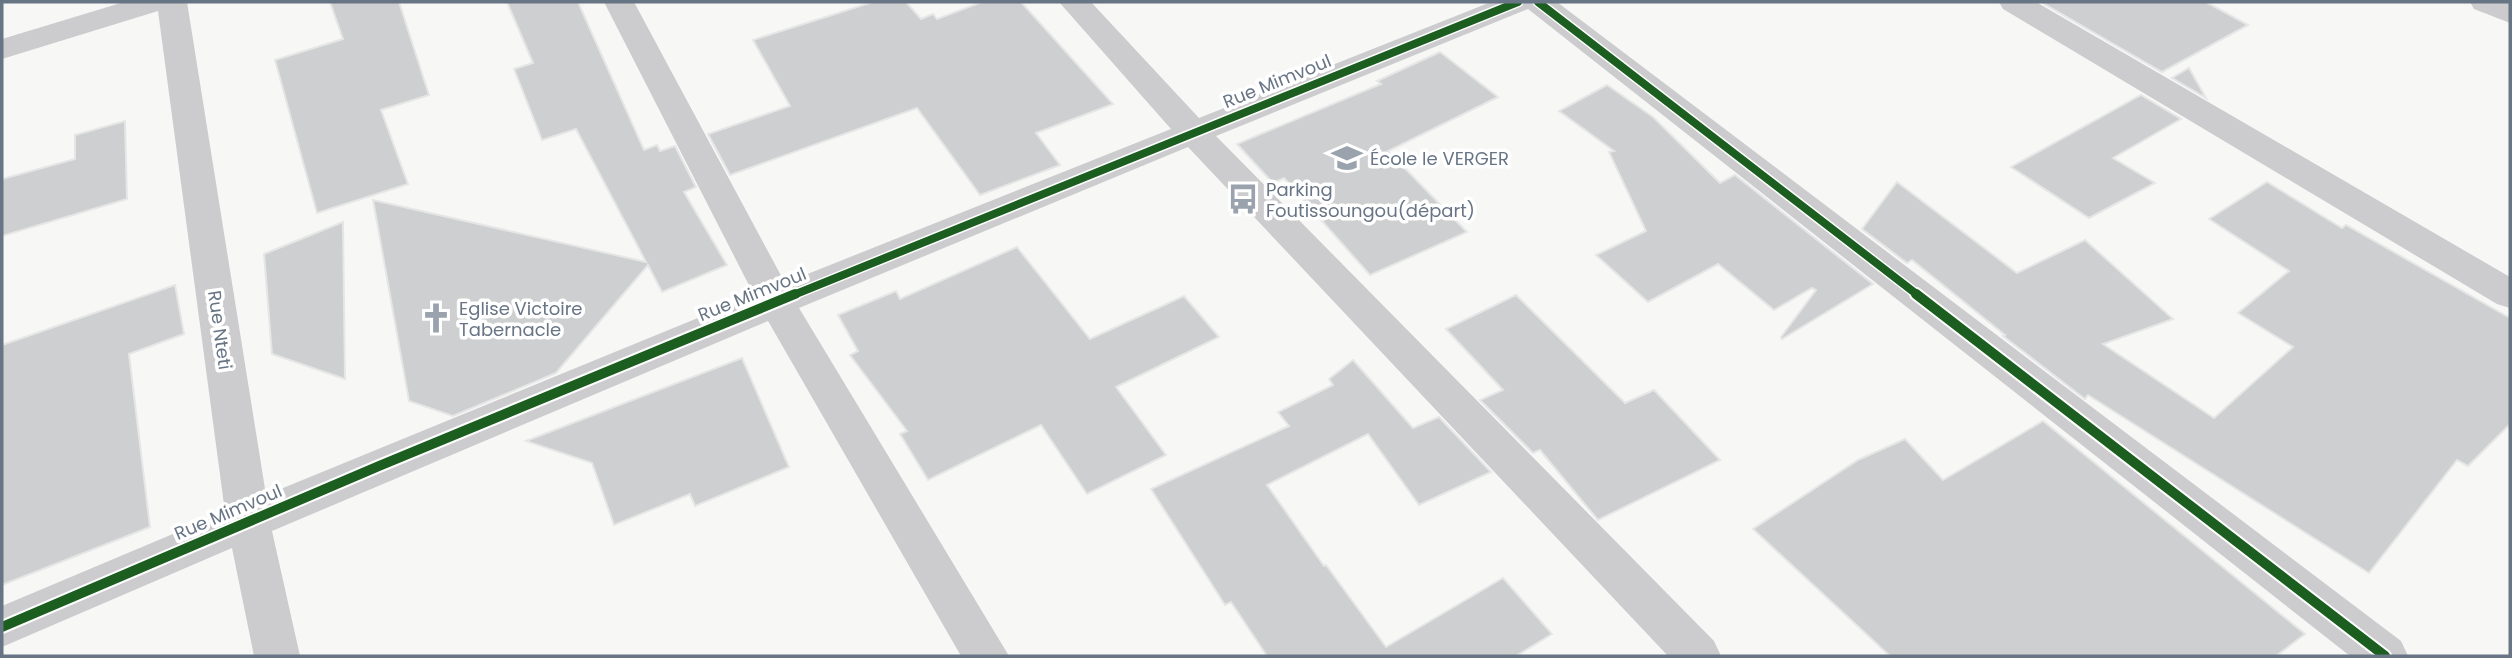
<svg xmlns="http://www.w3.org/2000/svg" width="2512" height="658" font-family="Poppins,sans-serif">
  <rect width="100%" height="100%" fill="#f7f7f6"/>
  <!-- building -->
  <g fill="#cecfd0" stroke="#e6e6e6" stroke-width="2">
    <polygon points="330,2 399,2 429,95 381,110 408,184 317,213 275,60 343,39"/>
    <polygon points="507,2 578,2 644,150 657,145 660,151 675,146 696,187 684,192 727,265 662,292 648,265 556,373 453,416 409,401 373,200 646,262 576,129 542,140 514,69 533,63"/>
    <polygon points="873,2 906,2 921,19 933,14 937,19 982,2 1021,2 1113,104 1036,133 1060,165 980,195 917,108 730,175 708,134 790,106 753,40"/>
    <polygon points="2041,2 2206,2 2248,25 2162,72"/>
    <polygon points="1440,52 1498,97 1388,151 1467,232 1370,275 1284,178 1273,183 1237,144 1381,84 1377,81"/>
    <polygon points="2189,68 2206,98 2172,78"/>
    <polygon points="1607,85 1653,117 1720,183 1735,175 1873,284 1782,339 1781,337 1816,290 1812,288 1774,310 1718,264 1648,302 1596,255 1646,231 1609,152 1614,151 1559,111"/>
    <polygon points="2141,95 2181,119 2113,158 2155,183 2089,218 2011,167"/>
    <polygon points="125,121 127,199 2,236 2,179 75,159 75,135"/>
    <polygon points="1897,182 2017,273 2085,240 2173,319 2103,344 2214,418 2293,347 2238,313 2289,271 2209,219 2267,182 2342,228 2346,225 2510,318 2510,424 2468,466 2457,460 2369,573 2088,395 2085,399 2003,336 2005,335 1912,260 1907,263 1862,229"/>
    <polygon points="343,222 345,379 272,354 264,254"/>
    <polygon points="1017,247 1090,339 1184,296 1219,337 1116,387 1166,455 1087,494 1041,425 928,480 900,434 907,431 850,355 858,351 838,315 896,291 900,299"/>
    <polygon points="175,285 184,334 129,354 150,527 2,585 2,345"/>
    <polygon points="1516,295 1625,403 1654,390 1720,460 1598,520 1540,450 1533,453 1480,400 1503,390 1446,329"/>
    <polygon points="742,358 789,467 695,506 690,494 614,525 592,463 526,441"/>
    <polygon points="1353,360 1413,428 1439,417 1491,472 1419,505 1368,434 1267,485 1324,566 1326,565 1386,647 1503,578 1552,634 1516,656 1267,656 1231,602 1225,605 1151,489 1289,426 1278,412 1333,385 1329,379"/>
    <polygon points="2043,421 2305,634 2276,656 1890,656 1753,529 1858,460 1905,439 1943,480"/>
  </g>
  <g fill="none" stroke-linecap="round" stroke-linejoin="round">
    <!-- street -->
    <g fill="#ccccce" fill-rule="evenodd">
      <polygon points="124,2 187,2 266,495 754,295 604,2 634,2 785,283 1171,129 1059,2 1091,2 1199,118 1491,2 1557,2 2401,641 2408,656 2350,656 1528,9 1216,136 1714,641 1721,656 1668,656 1188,147 799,308 1009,656 961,656 768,321 272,531 300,656 254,656 232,548 2,647 2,606 225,512 158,11 2,59 2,39"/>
      <polygon points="1999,2 2036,2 2510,277 2510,308 2497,304 2003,9"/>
      <polygon points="2470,2 2510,2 2510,23 2474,9"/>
    </g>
    <!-- cycleway-far1 casing -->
    <g stroke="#fff" stroke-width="11">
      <g id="cycleway-far1">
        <polyline points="1538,2 1919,296"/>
        <polyline points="791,296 1518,2"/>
      </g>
    </g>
    <!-- cycleway casing -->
    <g stroke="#fff" stroke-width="14">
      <g id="cycleway">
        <polyline points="1916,294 2385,656"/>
        <polyline points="2,627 379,466 795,294"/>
      </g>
    </g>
    <!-- cycleway-far1 -->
    <use href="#cycleway-far1" stroke="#1b5e20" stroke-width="8"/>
    <!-- cycleway -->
    <use href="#cycleway" stroke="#1b5e20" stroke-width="10"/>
  </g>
  <!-- icons -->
  <defs>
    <g id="school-bare" transform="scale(2.415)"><path d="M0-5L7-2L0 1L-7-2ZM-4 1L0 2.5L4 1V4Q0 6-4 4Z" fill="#9aa2ad" stroke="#fff" stroke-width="2.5" paint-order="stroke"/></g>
    <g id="bus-bare" transform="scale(2.415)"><path d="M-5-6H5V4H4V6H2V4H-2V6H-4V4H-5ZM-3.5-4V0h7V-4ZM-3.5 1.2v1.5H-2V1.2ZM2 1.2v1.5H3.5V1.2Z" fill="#9aa2ad" stroke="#fff" stroke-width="2.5" paint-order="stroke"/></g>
    <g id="church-bare" transform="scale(2.415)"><path d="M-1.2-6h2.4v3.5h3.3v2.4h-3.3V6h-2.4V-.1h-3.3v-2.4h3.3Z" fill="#9aa2ad" stroke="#fff" stroke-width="2.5" paint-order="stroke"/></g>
  </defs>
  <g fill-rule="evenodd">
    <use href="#school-bare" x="1347" y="158"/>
    <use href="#bus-bare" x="1243" y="199"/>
    <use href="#church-bare" x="436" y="318"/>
  </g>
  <g text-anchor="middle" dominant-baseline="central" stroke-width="7" stroke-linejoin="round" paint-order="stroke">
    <!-- street labels -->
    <g font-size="18" fill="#687585" stroke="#fff">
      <text transform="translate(1277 81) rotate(-22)">Rue Mimvoul</text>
      <text transform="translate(752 294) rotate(-22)">Rue Mimvoul</text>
      <text transform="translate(220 330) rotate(82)">Rue Nteti</text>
      <text transform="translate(228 512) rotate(-23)">Rue Mimvoul</text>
    </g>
    <!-- poi labels -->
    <g font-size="18" fill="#687585" stroke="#fff" text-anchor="start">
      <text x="1370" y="158">École le VERGER</text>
      <text x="1266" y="189">Parking<tspan x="1266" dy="21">Foutissoungou(départ)</tspan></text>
      <text x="459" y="308">Eglise Victoire<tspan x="459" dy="21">Tabernacle</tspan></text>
    </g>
  </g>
  <!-- border -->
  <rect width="2512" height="658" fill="none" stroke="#687585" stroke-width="7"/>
</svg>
